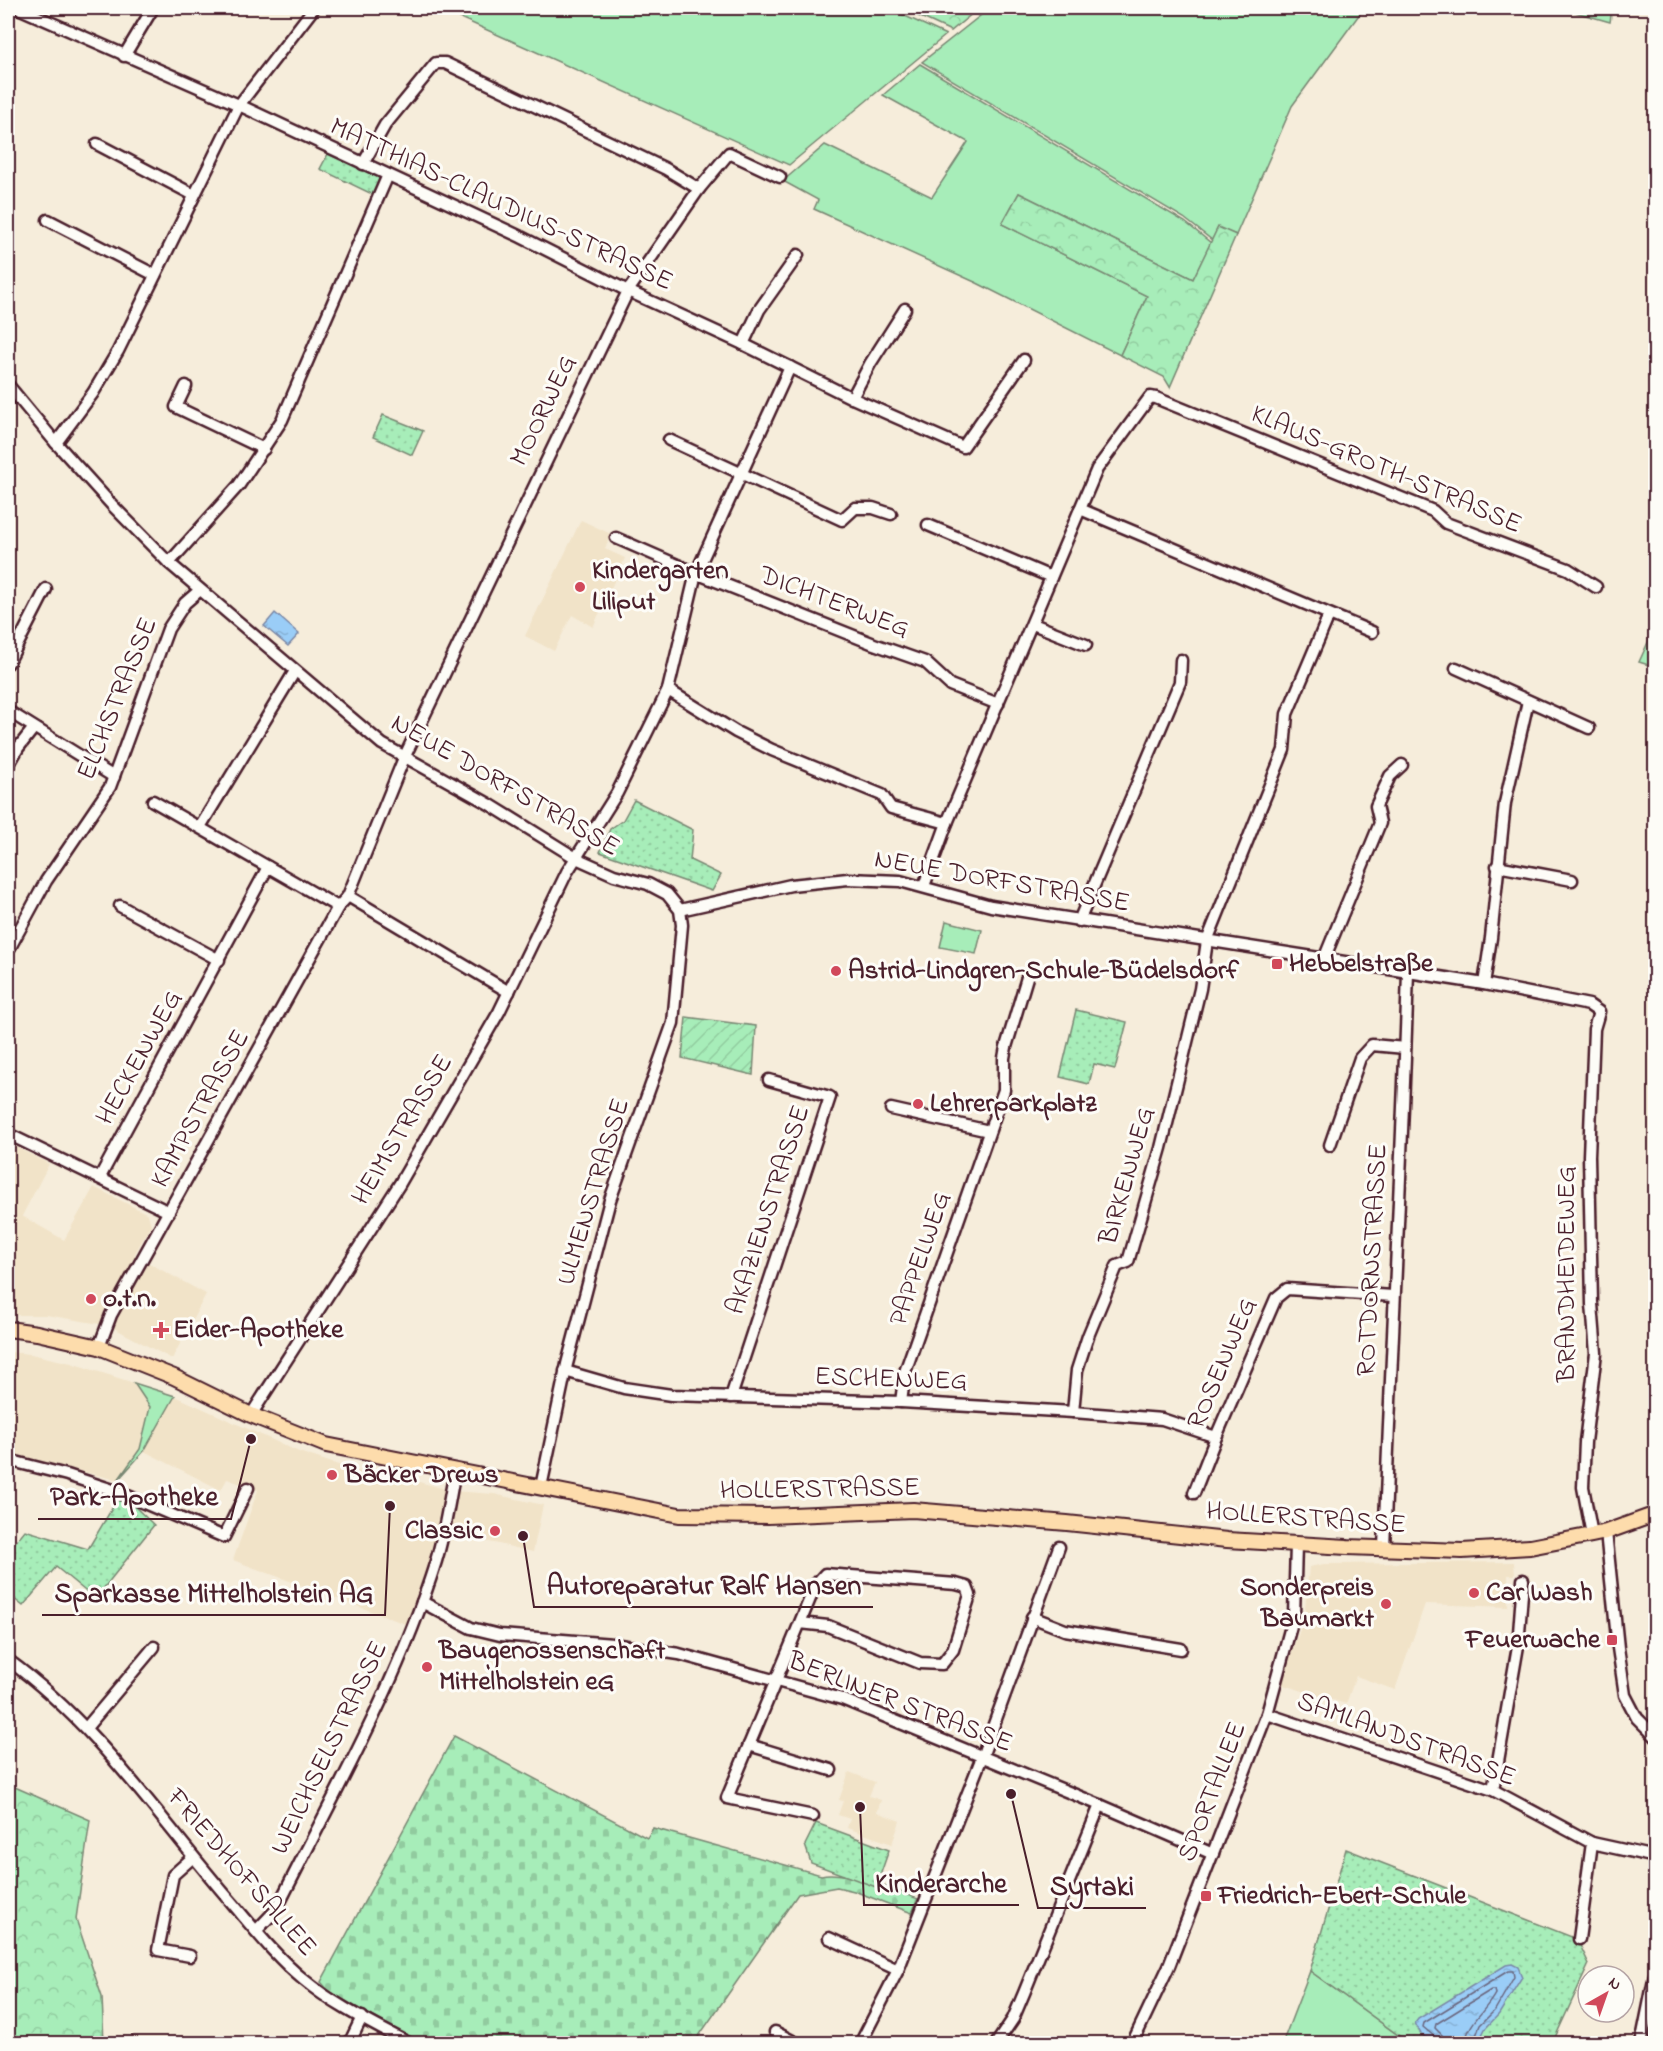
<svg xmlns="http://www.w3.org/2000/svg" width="1663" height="2051" font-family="'Indie Flower',sans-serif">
  <defs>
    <pattern id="forest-crowns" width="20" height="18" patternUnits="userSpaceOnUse" patternTransform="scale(1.5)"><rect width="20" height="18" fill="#a7edb9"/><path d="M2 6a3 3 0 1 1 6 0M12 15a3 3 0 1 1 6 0" fill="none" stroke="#91cb9f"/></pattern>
    <pattern id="cemetery-stones" width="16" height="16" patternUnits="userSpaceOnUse" patternTransform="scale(1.5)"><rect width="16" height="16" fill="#a7edb9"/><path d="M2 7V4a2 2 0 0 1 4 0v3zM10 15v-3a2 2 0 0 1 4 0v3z" fill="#91cb9f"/></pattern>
    <pattern id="park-dots" width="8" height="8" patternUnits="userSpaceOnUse" patternTransform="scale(1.5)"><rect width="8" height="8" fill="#a7edb9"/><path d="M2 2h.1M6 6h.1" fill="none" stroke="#91cb9f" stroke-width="1.8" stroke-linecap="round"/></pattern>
    <pattern id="garden-furrows" width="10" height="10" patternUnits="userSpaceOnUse" patternTransform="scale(1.5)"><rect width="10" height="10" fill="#a7edb9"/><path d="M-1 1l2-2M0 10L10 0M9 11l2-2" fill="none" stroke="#91cb9f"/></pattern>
    <pattern id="water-ripples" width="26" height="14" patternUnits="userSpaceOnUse" patternTransform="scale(1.5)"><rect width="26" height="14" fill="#9acdf7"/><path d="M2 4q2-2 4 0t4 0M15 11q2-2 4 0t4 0" fill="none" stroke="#86b0d4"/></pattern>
  </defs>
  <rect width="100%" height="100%" fill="#f6eddb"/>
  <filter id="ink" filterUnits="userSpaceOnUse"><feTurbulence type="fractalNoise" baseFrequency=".0167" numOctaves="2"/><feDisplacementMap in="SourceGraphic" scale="12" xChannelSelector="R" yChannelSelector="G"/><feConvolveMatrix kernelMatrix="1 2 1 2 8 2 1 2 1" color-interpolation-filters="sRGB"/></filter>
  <g filter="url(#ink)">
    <!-- built -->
    <g fill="#f1e3c8">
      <polygon points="581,520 611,534 605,549 625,558 593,627 572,615 554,651 525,636"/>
      <polygon points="8,1143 49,1164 22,1216 64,1240 94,1187 148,1214 151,1225 134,1255 206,1294 172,1359 112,1327 100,1324 46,1315 8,1315"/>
      <polygon points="8,1352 31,1354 71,1363 134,1383 150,1407 140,1449 118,1480 8,1454"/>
      <polygon points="175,1396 299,1452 369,1475 389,1474 453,1491 494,1494 543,1505 533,1552 451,1533 444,1562 419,1629 233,1560 258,1490 227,1479 221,1490 144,1451"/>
      <polygon points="1514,1562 1515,1575 1508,1575 1508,1607 1425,1604 1395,1690 1356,1676 1346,1704 1280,1684 1304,1619 1309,1567 1324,1564"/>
      <polygon points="849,1772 875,1782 869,1796 881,1800 877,1812 900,1821 892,1844 847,1828 850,1819 838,1815 843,1801 839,1800"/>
    </g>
    <!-- grass -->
    <g fill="#a7edb9" stroke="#788672" stroke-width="1.5">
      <polygon points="438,8 888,8 946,35 789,165"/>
      <polygon points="990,8 1364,8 1292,106 1236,235 1218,228 1212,240 1184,218 922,62"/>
      <polygon points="1561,8 1612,8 1610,22"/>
      <polygon points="920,64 1185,222 1211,243 1193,279 1019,193 1002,224 1147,296 1120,355 977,283 814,209 818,200 783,181 825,145 932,197 968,142 883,95"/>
      <polygon points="1655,627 1655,667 1639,662"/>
      <polygon points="946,921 982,930 976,954 940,947"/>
      <polygon points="134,1383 175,1396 144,1451 118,1480 140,1449 150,1407"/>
      <polygon points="1310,1971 1409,2043 1282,2044"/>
    </g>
    <!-- forest -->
    <g fill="url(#forest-crowns)" stroke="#788672" stroke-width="1.5">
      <polygon points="901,8 979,8 951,31"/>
      <polygon points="1019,193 1193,279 1218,227 1236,235 1170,387 1164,377 1120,355 1147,296 1002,224"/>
      <polygon points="8,1784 90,1820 76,1919 102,1997 104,2043 8,2043"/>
    </g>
    <!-- cemetery -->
    <path fill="url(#cemetery-stones)" stroke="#788672" stroke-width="1.5" d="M 454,1736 L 647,1838 L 653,1828 L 821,1875 C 845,1869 895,1890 918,1899 L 912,1913 L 854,1891 L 837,1887 L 798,1894 L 694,2043 L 420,2043 L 354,2006 L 329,1991 L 321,1982 Z"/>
    <!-- park -->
    <g fill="url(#park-dots)" stroke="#788672" stroke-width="1.5">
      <polygon points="328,154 383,178 376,196 320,169"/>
      <polygon points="383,415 423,431 412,455 373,437"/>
      <polygon points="634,800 693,830 690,860 721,875 712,891 600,852 610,829 623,820"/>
      <polygon points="1076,1010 1127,1022 1115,1069 1094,1064 1089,1084 1060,1077"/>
      <polygon points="117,1500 134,1506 154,1525 95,1599 56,1567 23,1606 8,1594 8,1551 25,1530 88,1549"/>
      <polygon points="816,1823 889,1850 876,1887 811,1863 805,1845"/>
      <polygon points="1346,1849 1577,1939 1589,1964 1552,2044 1409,2043 1310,1971"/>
    </g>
    <!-- garden -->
    <polygon fill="url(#garden-furrows)" stroke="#788672" stroke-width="1.5" points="686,1017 756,1026 753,1075 682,1058"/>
    <!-- water -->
    <g fill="url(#water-ripples)" stroke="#7a87a5" stroke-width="1.5">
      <polygon points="275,613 299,634 288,646 264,626"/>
      <polygon points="1512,1964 1518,1967 1522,1977 1499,2014 1485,2029 1478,2043 1433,2043 1421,2034 1415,2023 1418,2019 1506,1965"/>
    </g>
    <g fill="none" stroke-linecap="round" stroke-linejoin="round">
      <!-- shore -->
      <g stroke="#6a657d" stroke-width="1.5">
        <polyline points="1436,2044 1435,2037 1423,2027 1424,2023 1508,1971 1513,1971 1514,1977 1495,2010 1480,2025 1473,2044"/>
        <path d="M 1444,2044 L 1442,2035 L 1435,2028 L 1436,2024 L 1491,1990 L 1494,1990 L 1495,1994 C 1486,2011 1467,2023 1465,2044"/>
      </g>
      <!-- minor casing -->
      <g stroke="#4a1f2b" stroke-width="15">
        <g id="minor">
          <polyline points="18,8 239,105 521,237 628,291 743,344 852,398 963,447 1024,360"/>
          <polyline points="124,56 153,8"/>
          <polyline points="97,144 194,195"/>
          <polyline points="363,164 385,125 436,63 445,63 666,169 699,189"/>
          <polyline points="48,220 155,275"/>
          <polyline points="743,344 759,310 798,255"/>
          <polyline points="8,385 56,443 112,505 169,563 382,744 489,804 576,858 614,875 648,884 667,894 680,910 682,925 673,1023 610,1200 567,1364 541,1487"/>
          <polyline points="186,386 176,407 264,449"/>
          <polyline points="852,398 870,364 905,309"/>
          <polyline points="669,440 842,520 855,508 873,508 891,514"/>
          <polyline points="56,443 93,393 118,351 239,105 314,8"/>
          <polyline points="1080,509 1372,632"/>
          <polyline points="928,525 1051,577"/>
          <polyline points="616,538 696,573 874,644 925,662 950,685 998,704"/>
          <polyline points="169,563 239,485 282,420 388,175"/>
          <polyline points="1033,624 1086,645"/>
          <polyline points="8,663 46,589"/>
          <polyline points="1456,668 1589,728"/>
          <polyline points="668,690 736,732 772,750 882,795 891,808 947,823"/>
          <polyline points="8,711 114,777"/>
          <polyline points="8,766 18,748 33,729"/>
          <polyline points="153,801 338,907"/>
          <polyline points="200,827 295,671"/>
          <polyline points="1497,866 1572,880"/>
          <polyline points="924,886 947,823 1097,469 1150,397 1156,398 1433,511 1446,523 1568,569 1596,587"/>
          <polyline points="348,896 509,992"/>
          <polyline points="120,906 219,960"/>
          <polyline points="680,910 791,885 848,879 900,881 991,906 1484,984 1589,1005 1599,1012 1594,1029 1589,1156 1592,1304 1596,1353 1585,1442 1583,1487 1592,1535"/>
          <polyline points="1079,921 1180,682 1181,660"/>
          <polyline points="8,951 46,881 110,787 168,629 185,603 200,590"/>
          <polyline points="1324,959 1380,823 1376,806 1390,776 1402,765"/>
          <polyline points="1484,984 1491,938 1505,803 1528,701"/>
          <polyline points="891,1109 989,1131"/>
          <polyline points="8,1134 169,1212"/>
          <polyline points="1330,1145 1360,1058 1372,1045 1405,1048"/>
          <polyline points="100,1177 268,867"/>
          <polyline points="99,1347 111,1315 338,907 348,896 404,758 628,291 699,189 729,153 780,177"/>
          <polyline points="565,1371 624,1388 671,1395 901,1402 1073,1412 1162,1419 1216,1437"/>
          <polyline points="731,1397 830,1097 769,1080"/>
          <polyline points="901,1402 905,1372 1004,1090 1004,1058 1006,1047 1028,974"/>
          <polyline points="1073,1412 1077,1370 1088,1336 1117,1266 1128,1262 1161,1148 1200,989 1207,941 1284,750 1287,714 1329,615"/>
          <polyline points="251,1415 399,1185 499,1012 567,872 617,793 668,690 696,573 790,367"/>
          <polyline points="8,1460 67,1475 116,1491 224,1537 248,1488"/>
          <polyline points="1194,1493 1216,1437 1276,1298 1287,1289 1393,1296"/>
          <polyline points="1606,1532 1618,1648 1625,1695 1637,1718 1656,1737"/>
          <path d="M 1384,1549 C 1391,1357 1402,1164 1408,972"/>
          <polyline points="422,1602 471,1628 500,1635 613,1644 679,1654 842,1699 1100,1805 1213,1854"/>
          <polyline points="1032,1617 1065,1630 1181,1649"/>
          <polyline points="800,1623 828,1626 920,1663 942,1664 953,1650 970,1595 967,1587 956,1584 825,1574 816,1584 727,1798 813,1816"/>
          <path d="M 8,1660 C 99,1726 160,1820 233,1904 C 255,1930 278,1959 304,1980 C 335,2006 375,2025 410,2044"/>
          <polyline points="1267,1714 1493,1790 1592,1843 1656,1857"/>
          <polyline points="86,1728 154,1647"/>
          <polyline points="749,1745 831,1770"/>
          <polyline points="1493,1790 1518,1646 1523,1580"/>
          <path d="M 256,1931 L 276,1910 C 333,1796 398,1683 436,1561 C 445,1532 449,1501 455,1471"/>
          <polyline points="829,1938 898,1970"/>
          <polyline points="1579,1939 1592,1843"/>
          <polyline points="190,1956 158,1950 173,1875 192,1858"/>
          <polyline points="775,2032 798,2044"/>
          <polyline points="349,2044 362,2017"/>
          <polyline points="860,2044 898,1970 982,1757 1059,1547"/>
          <polyline points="996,2044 1013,2019 1024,1993 1100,1805"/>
          <polyline points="1132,2044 1169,1966 1267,1714 1294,1615 1296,1545"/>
          <polyline points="1641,2044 1656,1970"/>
        </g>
      </g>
      <!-- major casing -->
      <g stroke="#4a1f2b" stroke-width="18">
        <polyline id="major" points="8,1329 37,1333 99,1347 174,1377 251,1415 326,1445 679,1515 768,1516 913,1510 1067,1523 1227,1540 1347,1547 1462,1551 1530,1547 1592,1535 1606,1532 1656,1514"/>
      </g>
      <!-- minor -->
      <use href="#minor" stroke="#fdfcf7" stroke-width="10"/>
      <!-- major -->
      <use href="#major" stroke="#fddcac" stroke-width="14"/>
    </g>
  </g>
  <!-- markers -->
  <g fill="#d1495b" stroke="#fdfcf7" stroke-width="2">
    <circle cx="580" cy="587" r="6"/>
    <rect x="1271" y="958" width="12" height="12" rx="3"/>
    <circle cx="836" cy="971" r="6"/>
    <circle cx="918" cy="1104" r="6"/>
    <circle cx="91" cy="1299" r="6"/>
    <path d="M158 1321h6v6h6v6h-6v6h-6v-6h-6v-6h6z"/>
    <circle cx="332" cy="1475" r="6"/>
    <circle cx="495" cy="1531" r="6"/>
    <circle cx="1474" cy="1593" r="6"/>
    <circle cx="1386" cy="1604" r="6"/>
    <rect x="1606" y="1634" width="12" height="12" rx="3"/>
    <circle cx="427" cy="1667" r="6"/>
    <rect x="1200" y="1890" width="12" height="12" rx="3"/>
  </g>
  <g text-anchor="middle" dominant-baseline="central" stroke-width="6" stroke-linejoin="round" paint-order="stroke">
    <!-- street labels -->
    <g font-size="27" fill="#4a1f2b" stroke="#fdfcf7">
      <text transform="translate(501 205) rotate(25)">MATTHIAS-CLAUDIUS-STRASSE</text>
      <text transform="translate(544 411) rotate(-64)">MOORWEG</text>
      <text transform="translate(1386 470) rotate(23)">KLAUS-GROTH-STRASSE</text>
      <text transform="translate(834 603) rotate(21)">DICHTERWEG</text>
      <text transform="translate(118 699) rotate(-68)">ELCHSTRASSE</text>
      <text transform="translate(505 786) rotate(30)">NEUE DORFSTRASSE</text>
      <text transform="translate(1002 882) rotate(10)">NEUE DORFSTRASSE</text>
      <text transform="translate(140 1058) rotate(-61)">HECKENWEG</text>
      <text transform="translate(201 1109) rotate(-61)">KAMPSTRASSE</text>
      <text transform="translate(403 1130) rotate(-59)">HEIMSTRASSE</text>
      <text transform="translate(1128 1176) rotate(-74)">BIRKENWEG</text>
      <text transform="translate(594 1192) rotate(-73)">ULMENSTRASSE</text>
      <text transform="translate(769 1210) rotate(-72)">AKAZIENSTRASSE</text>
      <text transform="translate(921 1259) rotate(-71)">PAPPELWEG</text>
      <text transform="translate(1373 1260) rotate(-87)">ROTDORNSTRASSE</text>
      <text transform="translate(1567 1274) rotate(-90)">BRANDHEIDEWEG</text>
      <text transform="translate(1223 1364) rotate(-67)">ROSENWEG</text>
      <text transform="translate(891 1380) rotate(2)">ESCHENWEG</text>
      <text transform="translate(820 1490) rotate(-1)">HOLLERSTRASSE</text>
      <text transform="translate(1306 1519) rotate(4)">HOLLERSTRASSE</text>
      <text transform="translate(900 1703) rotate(21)">BERLINER STRASSE</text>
      <text transform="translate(1406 1740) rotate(20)">SAMLANDSTRASSE</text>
      <text transform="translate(330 1748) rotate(-64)">WEICHSELSTRASSE</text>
      <text transform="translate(1213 1792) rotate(-69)">SPORTALLEE</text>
      <text transform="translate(241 1873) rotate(49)">FRIEDHOFSALLEE</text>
    </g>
    <!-- poi labels -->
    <g font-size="27" font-weight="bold" fill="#4a1f2b" stroke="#fdfcf7" text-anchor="start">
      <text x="592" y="571">Kindergarten<tspan x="592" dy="31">Liliput</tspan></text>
      <text x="1289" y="964">Hebbelstraße</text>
      <text x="848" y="971">Astrid-Lindgren-Schule-Büdelsdorf</text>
      <text x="930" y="1104">Lehrerparkplatz</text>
      <text x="103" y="1299">o.t.n.</text>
      <text x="173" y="1330">Eider-Apotheke</text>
      <text x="344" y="1475">Bäcker Drews</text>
      <text x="483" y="1531" text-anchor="end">Classic</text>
      <text x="1374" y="1588" text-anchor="end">Sonderpreis<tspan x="1374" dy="31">Baumarkt</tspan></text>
      <text x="1486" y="1593">Car Wash</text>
      <text x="1600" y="1640" text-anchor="end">Feuerwache</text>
      <text x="439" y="1651">Baugenossenschaft<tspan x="439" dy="31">Mittelholstein eG</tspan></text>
      <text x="1218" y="1896">Friedrich-Ebert-Schule</text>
    </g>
  </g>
  <!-- callouts -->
  <path fill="none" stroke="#4a1f2b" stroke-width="2" d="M251 1439L231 1519H38M523 1536L534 1607H873M390 1506L385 1615H42M860 1807L864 1905H1019M1011 1794L1038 1908H1146"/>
  <g fill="#4a1f2b" stroke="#fdfcf7" stroke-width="2">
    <circle cx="251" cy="1439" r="6"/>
    <circle cx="523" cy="1536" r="6"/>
    <circle cx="390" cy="1506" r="6"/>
    <circle cx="860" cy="1807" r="6"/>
    <circle cx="1011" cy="1794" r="6"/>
  </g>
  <g font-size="28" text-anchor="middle" font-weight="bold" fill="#4a1f2b" stroke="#fdfcf7" stroke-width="6" stroke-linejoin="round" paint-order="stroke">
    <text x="134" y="1505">Park-Apotheke</text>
    <text x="704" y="1594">Autoreparatur Ralf Hansen</text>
    <text x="214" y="1602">Sparkasse Mittelholstein AG</text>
    <text x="941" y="1892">Kinderarche</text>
    <text x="1092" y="1895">Syrtaki</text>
  </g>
  <!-- margin -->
  <rect width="1663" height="2051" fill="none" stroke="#fdfcf7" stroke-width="30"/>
  <rect x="15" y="15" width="1633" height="2021" fill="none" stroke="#4a1f2b" stroke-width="2" filter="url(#ink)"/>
  <!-- north arrow -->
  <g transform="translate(1606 1994) rotate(40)"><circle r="28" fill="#fdfcf7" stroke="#b5a4a5" stroke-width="1.5"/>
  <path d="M0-4.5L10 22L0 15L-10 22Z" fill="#d1495b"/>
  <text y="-9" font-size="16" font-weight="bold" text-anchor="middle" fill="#4a1f2b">N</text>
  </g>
</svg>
